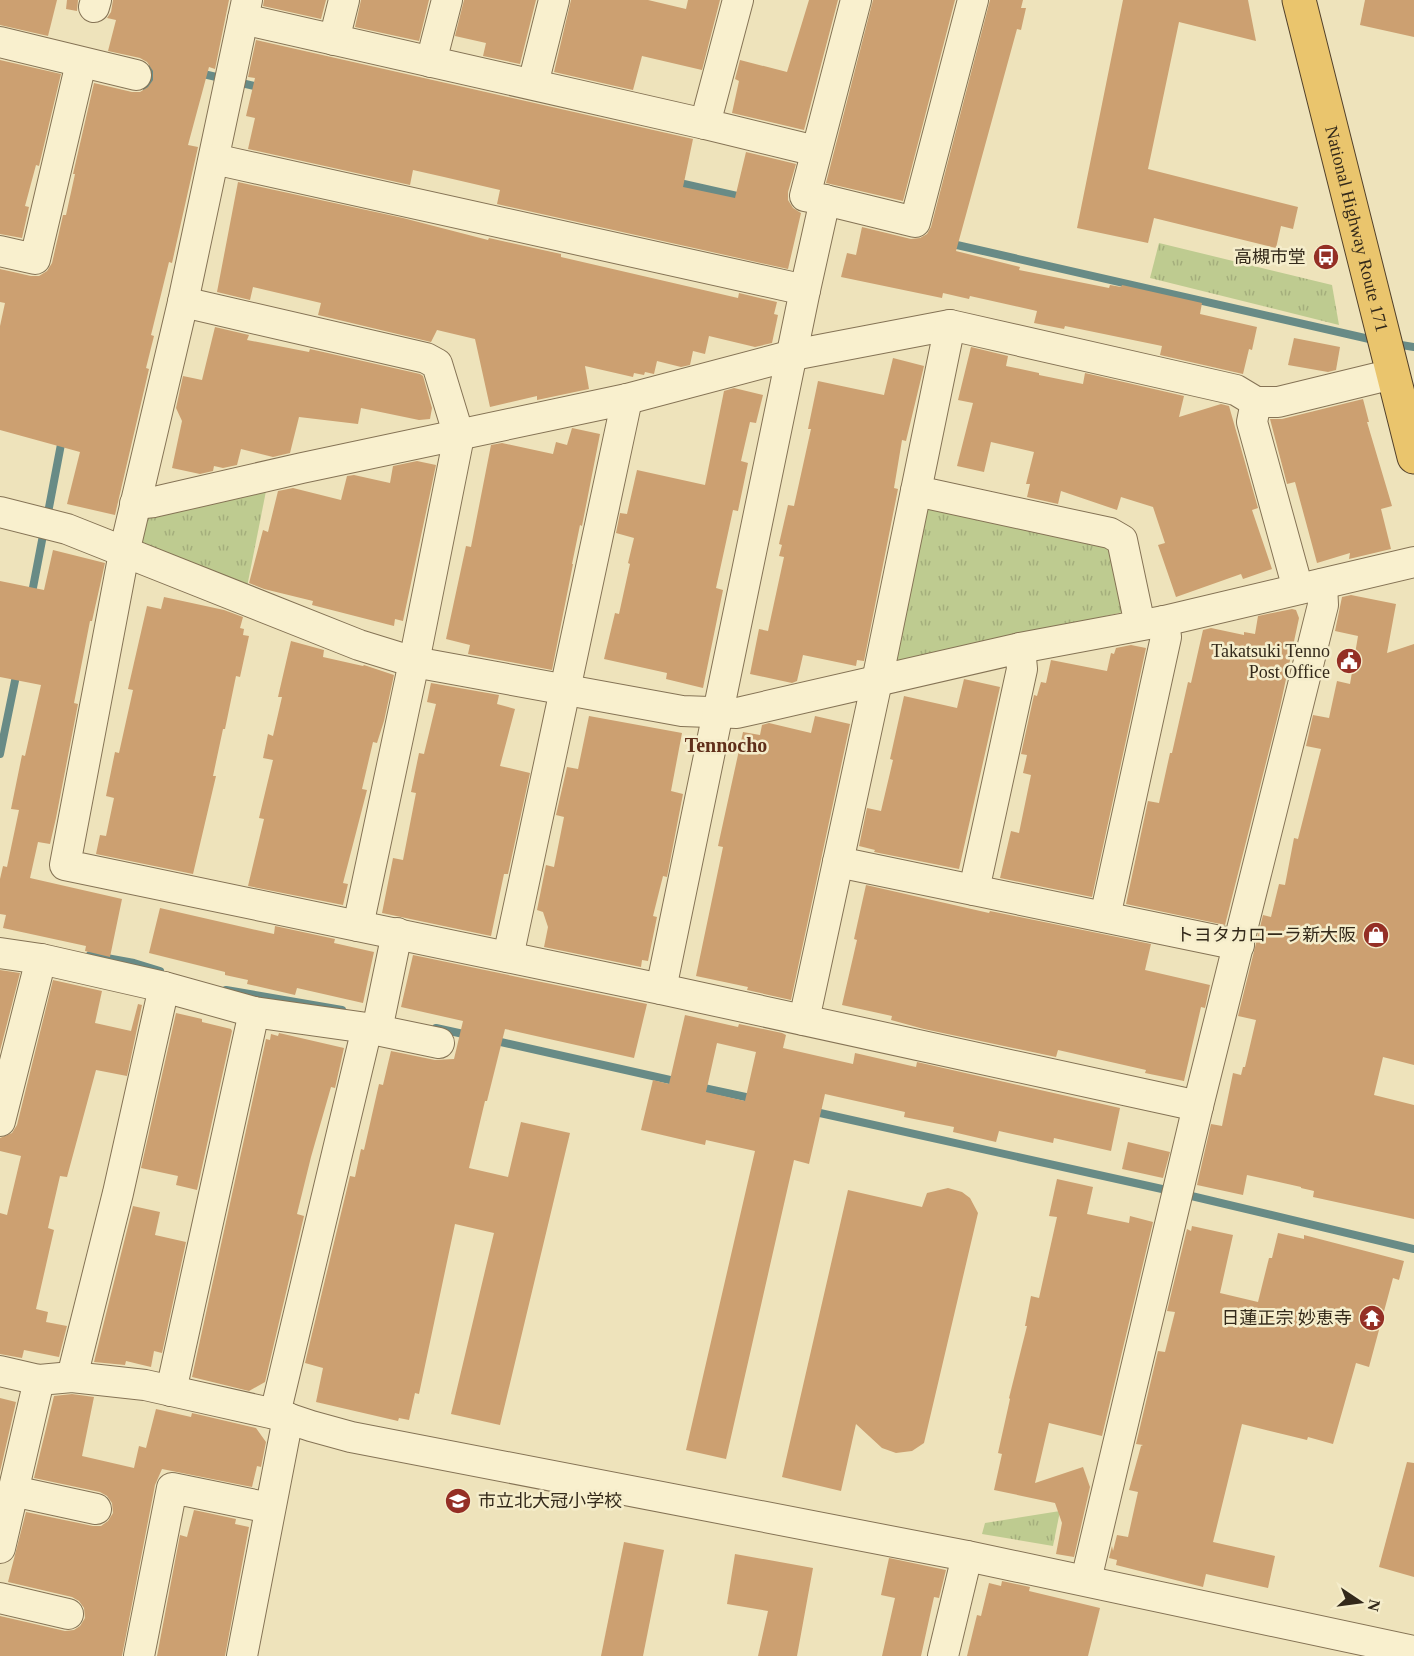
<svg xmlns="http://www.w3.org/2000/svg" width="1414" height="1656" font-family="'Times New Roman','Noto Sans JP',serif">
  <defs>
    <pattern id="park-tufts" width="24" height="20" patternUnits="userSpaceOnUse" patternTransform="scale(1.5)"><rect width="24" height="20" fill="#becb90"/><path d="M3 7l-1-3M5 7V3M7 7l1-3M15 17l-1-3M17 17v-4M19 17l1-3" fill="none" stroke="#a4ae7c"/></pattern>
  </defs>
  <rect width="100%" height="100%" fill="#eee3bb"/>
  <!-- park -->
  <g fill="url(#park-tufts)">
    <polygon points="1159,243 1332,285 1339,325 1150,278"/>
    <polygon points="266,491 247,587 143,548 138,539 141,524 150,516"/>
    <polygon points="930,503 1108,543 1123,612 894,665 920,509"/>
    <polygon points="1060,1511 1053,1546 982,1534 985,1523"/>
  </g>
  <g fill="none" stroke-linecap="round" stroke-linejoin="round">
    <!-- stream -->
    <g stroke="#688b86" stroke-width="8">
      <polyline points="199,73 225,79"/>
      <polyline points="237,82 263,88"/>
      <polyline points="146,95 154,60"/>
      <polyline points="675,182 746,198"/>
      <polyline points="948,243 1378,341"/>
      <polyline points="1395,344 1414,347"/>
      <polyline points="47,518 62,439"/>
      <polyline points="31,598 44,530"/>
      <polyline points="0,754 17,671"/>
      <polyline points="90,955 134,963 160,971"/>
      <polyline points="226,990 342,1010"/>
      <polyline points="436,1028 468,1035"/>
      <polyline points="492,1040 679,1082"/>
      <polyline points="699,1087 755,1099"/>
      <polyline points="811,1111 1171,1191"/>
      <polyline points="1183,1194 1414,1249"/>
    </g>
  </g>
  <!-- building -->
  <g fill="#cca071" fill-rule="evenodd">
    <polygon points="0,0 57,0 48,36 0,25"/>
    <polygon points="67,0 78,0 77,11 66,9"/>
    <polygon points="113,0 229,0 215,69 209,67 188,145 198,147 172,263 169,262 151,335 154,336 146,368 149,369 115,515 67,504 80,452 0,430 0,326 5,303 0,302 0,269 31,276 39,276 47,271 52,263 63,215 66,215 75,174 73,174 94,83 132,92 140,92 148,87 153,80 153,71 147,62 140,58 108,51 116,20 107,18 111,12"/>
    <polygon points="264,0 326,0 321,19 263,6"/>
    <polygon points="361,0 429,0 419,41 355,27"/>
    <polygon points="464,0 536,0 520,64 483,56 486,43 455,36"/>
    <polygon points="571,0 648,0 686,9 688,0 720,0 702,70 642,56 633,90 554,72"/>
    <polygon points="809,0 838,0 804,130 732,113 739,81 735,79 740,60 787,72"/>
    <polygon points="873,0 955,0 903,201 826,183"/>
    <polygon points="990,0 1023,0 1021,8 1026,8 1021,30 1017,29 956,251 1020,267 1019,270 1109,288 1110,285 1121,287 1122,285 1202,303 1200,314 1257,327 1252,350 1249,349 1243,374 1160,355 1162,346 1065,326 1064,329 1034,323 1037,311 970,296 969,299 943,293 942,298 841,277 847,253 856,255 862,227 911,239 920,238 927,234 931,227"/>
    <polygon points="1123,0 1248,0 1256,41 1179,22 1148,169 1298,207 1293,229 1281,226 1276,248 1154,218 1148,243 1077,228"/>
    <polygon points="1365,0 1414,0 1414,37 1360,25"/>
    <polygon points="256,40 693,139 683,187 735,198 746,152 796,164 788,192 788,200 793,208 801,213 788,269 497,204 500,190 444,177 413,170 410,185 248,149 255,118 246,116 255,78 248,77"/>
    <polygon points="0,60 61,74 39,166 36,165 25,206 29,207 22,238 0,234"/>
    <polygon points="238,182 403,218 488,240 489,238 561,254 561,257 738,298 739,293 777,302 774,314 778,315 772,343 755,347 709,336 705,354 693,351 690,365 681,367 657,361 654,374 645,372 644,375 634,373 633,377 585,366 589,389 537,400 537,396 490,407 475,339 437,330 431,342 318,315 321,303 253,287 250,300 217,292"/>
    <polygon points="215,327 249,335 247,340 309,352 310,349 420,374 423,376 432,408 430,419 419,420 361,408 358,424 299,417 290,453 273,457 241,449 237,465 223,468 214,466 213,471 200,474 172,468 182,421 176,408 183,376 202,380"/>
    <polygon points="1294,338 1340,347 1336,370 1328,372 1288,365"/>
    <polygon points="971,347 1008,356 1006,366 1039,373 1039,375 1083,384 1085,373 1184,396 1179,417 1221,404 1229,406 1258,508 1252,510 1272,569 1243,579 1241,574 1176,597 1158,545 1165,543 1153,507 1121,497 1117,510 1061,491 1058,504 1027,497 1030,484 1026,484 1034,452 991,442 984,472 957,466 973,403 958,400"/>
    <polygon points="893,358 924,366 906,441 902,440 894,488 898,489 864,661 857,660 856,666 803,655 797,681 792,683 750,674 759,629 768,631 784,557 779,556 782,545 779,544 788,505 794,506 811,429 808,429 818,381 884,395"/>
    <polygon points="734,388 763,395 756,423 750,422 741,461 748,463 738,511 733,510 716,588 723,590 703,688 666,679 667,673 604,659 615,613 619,614 630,564 628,563 634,538 616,533 620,513 627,514 637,470 705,485 724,391"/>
    <polygon points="1363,399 1369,422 1367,422 1392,506 1381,509 1391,549 1349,559 1350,553 1317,563 1295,482 1287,484 1270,419 1282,419"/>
    <polygon points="572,428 600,434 582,526 580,525 572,564 573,564 552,670 468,654 470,645 446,639 466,546 471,547 491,445 502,443 553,454 556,442 567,445"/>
    <polygon points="417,461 436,465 403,621 395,619 394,626 312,605 313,601 264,589 249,583 263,530 268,532 278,491 293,488 341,500 347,476 354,475 390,483 393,466"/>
    <polygon points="53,550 105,563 92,621 90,621 74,703 78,704 56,818 50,844 38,842 30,878 122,899 110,957 85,951 86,946 3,928 6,915 0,914 0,879 3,866 7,867 19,810 11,809 22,755 25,756 41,685 0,677 0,581 44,590"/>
    <polygon points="1351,595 1396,604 1387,653 1414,644 1414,1065 1383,1057 1374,1095 1414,1105 1414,1219 1313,1197 1314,1191 1301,1188 1301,1187 1247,1175 1243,1195 1197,1185 1211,1124 1222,1126 1233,1073 1241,1075 1243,1067 1245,1067 1256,1020 1238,1016 1263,915 1271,917 1279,884 1285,885 1294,838 1298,839 1321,749 1306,746 1313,715 1329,718 1337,681 1350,684 1358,636 1335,631 1342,597"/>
    <polygon points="164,597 224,610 243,617 240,628 244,629 243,635 249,636 240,677 236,676 225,729 223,729 213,776 216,776 193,874 96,854 100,835 106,836 114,798 106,796 115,752 119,753 133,690 128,689 147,606 161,609"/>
    <polygon points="1292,609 1296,610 1299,618 1280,707 1225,925 1126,904 1148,801 1159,803 1170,753 1172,753 1188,682 1191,683 1203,630 1211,628 1244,635 1244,632 1255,634 1258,616"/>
    <polygon points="291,641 324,650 323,657 363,666 364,665 394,675 384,721 377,743 373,742 362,789 367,790 343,883 348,884 343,905 248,886 264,819 259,818 273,760 263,758 268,734 273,736 282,697 278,697"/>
    <polygon points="1131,645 1146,648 1092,897 1000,878 1011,831 1019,833 1031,775 1023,773 1027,755 1021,754 1034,695 1037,696 1041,682 1046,683 1051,660 1107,671 1111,653 1114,654 1116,648"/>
    <polygon points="964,679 1000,687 959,869 874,852 875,850 859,846 867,808 881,811 893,760 890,759 904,696 957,708"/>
    <polygon points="431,683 499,695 497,704 515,709 500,766 530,773 508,874 504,874 491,936 382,913 393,858 403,860 416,793 411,792 419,753 424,754 436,704 427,702"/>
    <polygon points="589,716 682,733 671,791 683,794 667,877 663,876 653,916 657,917 648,961 642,960 641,967 544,947 548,927 543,912 537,910 546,865 554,867 564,817 556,815 567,767 578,769"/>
    <polygon points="815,716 850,724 791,1000 747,990 748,987 696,976 723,847 718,846 743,732 760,735 762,725 769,723 811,733"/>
    <polygon points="866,885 989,913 990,911 1151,944 1145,970 1210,985 1205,1008 1201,1007 1184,1081 1145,1073 1146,1070 1058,1050 1056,1057 924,1029 891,1020 892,1016 842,1005 857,940 854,939"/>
    <polygon points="160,908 274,934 275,926 335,939 334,943 374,952 363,1003 297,988 295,995 247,984 248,980 225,975 225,972 149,953"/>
    <polygon points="413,955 647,1004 634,1058 505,1029 487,1101 485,1101 469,1168 508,1177 521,1122 570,1133 500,1425 451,1414 494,1233 455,1224 419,1394 415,1393 409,1420 399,1418 398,1421 316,1402 323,1368 305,1363 350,1176 355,1177 361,1149 364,1150 379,1084 383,1085 391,1051 435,1060 454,1059 463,1021 401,1007"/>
    <polygon points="0,970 20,973 0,1051"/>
    <polygon points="53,980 102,991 95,1023 131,1031 138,1004 142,1005 127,1076 96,1070 67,1177 60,1176 48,1228 54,1230 36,1309 48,1312 46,1322 67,1326 59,1357 24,1350 22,1358 0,1354 0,1213 7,1215 21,1156 0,1151 0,1138 12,1133 17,1125"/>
    <polygon points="176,1013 202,1019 202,1022 231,1029 232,1031 197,1190 176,1185 178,1176 141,1168"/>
    <path d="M 685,1015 L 738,1027 L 739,1024 L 782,1033 L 786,1035 L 783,1048 L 853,1064 L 855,1053 L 916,1067 L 917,1062 L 1120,1108 L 1111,1151 L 1054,1138 L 1053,1143 L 999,1131 L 996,1142 L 953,1132 L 954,1127 L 904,1117 L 905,1112 L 825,1094 L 809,1164 L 794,1160 L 726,1459 L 686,1450 L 755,1151 L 706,1140 L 705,1145 L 641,1130 L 653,1080 L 669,1084 ZM 717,1043 L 756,1052 L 745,1101 L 706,1092 Z"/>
    <polygon points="279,1033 344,1048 335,1088 331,1087 311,1157 297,1214 304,1216 265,1382 249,1391 192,1377 266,1039 270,1040 271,1034 278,1036"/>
    <polygon points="1128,1142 1170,1152 1163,1178 1122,1169"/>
    <polygon points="1057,1179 1093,1187 1087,1214 1129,1223 1130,1216 1153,1222 1102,1436 1049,1423 1035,1483 1083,1467 1090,1487 1074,1557 1056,1554 1062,1523 1055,1503 994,1490 1002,1454 998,1453 1010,1399 1009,1398 1027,1326 1025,1326 1031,1296 1039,1298 1057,1217 1049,1216"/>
    <polygon points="948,1188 962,1192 970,1198 978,1213 924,1443 912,1451 896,1453 882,1448 856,1424 841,1491 782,1477 848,1190 922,1207 927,1193"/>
    <polygon points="133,1206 160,1212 155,1235 186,1242 162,1353 154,1351 151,1367 126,1361 125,1365 94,1362"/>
    <polygon points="1192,1226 1233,1235 1220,1293 1258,1302 1269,1258 1272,1258 1278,1233 1304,1239 1304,1235 1404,1261 1399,1280 1393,1278 1369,1367 1356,1363 1333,1444 1308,1437 1307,1440 1242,1424 1213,1542 1275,1556 1268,1588 1206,1574 1203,1587 1116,1565 1117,1560 1109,1558 1112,1546 1113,1551 1117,1535 1128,1537 1138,1492 1129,1490 1141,1446 1143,1445 1136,1444 1158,1351 1165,1352 1175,1312 1167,1311 1187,1229 1191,1231"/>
    <polygon points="72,1394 94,1397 82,1456 134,1468 139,1446 146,1448 156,1409 191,1417 192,1413 256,1428 266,1442 261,1467 257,1466 252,1487 162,1469 155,1485 122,1656 0,1656 0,1616 65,1631 74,1630 80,1626 85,1618 84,1608 79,1601 72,1597 8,1582 26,1512 93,1526 101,1526 108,1521 113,1513 112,1503 107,1496 100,1492 34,1478 54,1396"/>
    <polygon points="0,1398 16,1402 0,1472"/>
    <polygon points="1407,1462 1414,1463 1414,1577 1379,1567"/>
    <polygon points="194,1510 236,1519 235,1524 249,1527 225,1656 157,1656 180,1535 187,1537"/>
    <polygon points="624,1542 664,1550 643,1656 601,1656"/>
    <polygon points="735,1554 813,1568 797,1656 758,1656 768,1611 727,1604"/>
    <polygon points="889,1558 946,1570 939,1598 934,1597 921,1656 882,1656 895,1598 881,1595"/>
    <polygon points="1002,1581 1030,1587 1029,1591 1100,1608 1088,1656 967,1656 977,1615 981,1616 989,1583 1001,1586"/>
  </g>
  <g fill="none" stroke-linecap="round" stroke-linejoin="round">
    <!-- minor casing -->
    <g stroke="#857355" stroke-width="32">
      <g id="minor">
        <polyline points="247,0 183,302 124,553 65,865 661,989 1198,1106"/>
        <polyline points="738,0 705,124 816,151"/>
        <polyline points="94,7 96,0"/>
        <polyline points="243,19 705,124"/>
        <polyline points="334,40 344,0"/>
        <polyline points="0,42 136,75"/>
        <polyline points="431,62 447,0"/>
        <polyline points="533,84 554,0"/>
        <polyline points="214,159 805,290"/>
        <polyline points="825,200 805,196 856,0"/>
        <polyline points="0,251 35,259 81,63"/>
        <polyline points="183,302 426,358 437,364 459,436 414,662 358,926"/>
        <polyline points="1256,402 1252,422 1298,589"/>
        <polyline points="916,491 1110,533 1122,540 1140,625"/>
        <polyline points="135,504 154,502 302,468 627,399 793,355 950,325"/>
        <polyline points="0,512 67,529 359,645 414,662 682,711 737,713 1020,648 1164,621 1414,562"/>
        <polyline points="838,862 1239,945"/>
        <polyline points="974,890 1022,669 1020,648"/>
        <polyline points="1105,917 1166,637 1164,621"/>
        <polyline points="0,953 41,959"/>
        <polyline points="508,957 627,399"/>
        <polyline points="661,989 805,290 825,200 915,222 973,0"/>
        <polyline points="804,1020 877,681 950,325 1236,390 1256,402 1278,402 1393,374"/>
        <polyline points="377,1030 397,933"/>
        <polyline points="0,1121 41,959 164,987 254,1012 367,1028 439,1043"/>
        <polyline points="0,1371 39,1380 72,1377 145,1385 275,1414 311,1426 351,1437 967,1556 1414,1651"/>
        <polyline points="72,1377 118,1193 164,987"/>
        <polyline points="171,1391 254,1012"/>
        <polyline points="275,1414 367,1028"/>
        <polyline points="13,1491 96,1509"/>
        <polyline points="0,1548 39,1380"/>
        <polyline points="1086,1580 1198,1106 1323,605 1322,584"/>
        <polyline points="0,1598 68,1614"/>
        <polyline points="139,1656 172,1488 270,1508"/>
        <polyline points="242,1656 288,1418"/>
        <polyline points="943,1656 967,1556"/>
      </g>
    </g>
    <!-- trunk casing -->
    <g stroke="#52402a" stroke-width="35">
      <g id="trunk">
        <path id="s1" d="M 1299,0 L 1414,457"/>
      </g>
    </g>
    <!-- minor -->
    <use href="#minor" stroke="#f9f0ce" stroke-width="30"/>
    <!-- trunk -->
    <use href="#trunk" stroke="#eac56d" stroke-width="33"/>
  </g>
  <!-- icons -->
  <defs>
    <g id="bus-disc" transform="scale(1.35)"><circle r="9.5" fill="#942f25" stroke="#f5edcb"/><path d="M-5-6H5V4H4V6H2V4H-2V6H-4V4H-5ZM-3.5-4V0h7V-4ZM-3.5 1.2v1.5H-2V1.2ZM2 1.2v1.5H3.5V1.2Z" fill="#fff"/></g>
    <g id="civic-disc" transform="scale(1.35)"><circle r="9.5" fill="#942f25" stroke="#f5edcb"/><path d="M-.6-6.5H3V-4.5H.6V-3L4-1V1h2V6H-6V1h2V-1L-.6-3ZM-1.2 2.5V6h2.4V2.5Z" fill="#fff"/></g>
    <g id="shop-disc" transform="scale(1.35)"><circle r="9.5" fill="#942f25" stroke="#f5edcb"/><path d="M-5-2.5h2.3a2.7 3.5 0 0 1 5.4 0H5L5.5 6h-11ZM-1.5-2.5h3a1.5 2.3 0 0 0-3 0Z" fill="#fff"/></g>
    <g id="temple-disc" transform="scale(1.35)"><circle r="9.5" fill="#942f25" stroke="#f5edcb"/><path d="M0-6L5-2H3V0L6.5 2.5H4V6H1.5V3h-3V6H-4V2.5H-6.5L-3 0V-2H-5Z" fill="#fff"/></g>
    <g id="school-disc" transform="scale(1.35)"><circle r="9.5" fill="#942f25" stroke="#f5edcb"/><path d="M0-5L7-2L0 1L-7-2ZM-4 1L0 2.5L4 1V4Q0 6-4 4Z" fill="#fff"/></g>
  </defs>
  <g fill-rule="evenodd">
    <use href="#bus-disc" x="1326" y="257"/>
    <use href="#civic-disc" x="1349" y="661"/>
    <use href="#shop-disc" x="1376" y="935"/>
    <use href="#temple-disc" x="1372" y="1318"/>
    <use href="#school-disc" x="458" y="1501"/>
  </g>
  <g text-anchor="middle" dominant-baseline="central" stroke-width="5" stroke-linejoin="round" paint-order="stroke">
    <!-- street labels -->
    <g font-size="18" fill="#33291a" stroke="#f5edcb">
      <text stroke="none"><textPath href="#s1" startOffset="236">National Highway Route 171</textPath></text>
    </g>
    <!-- poi labels -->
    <g font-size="18" fill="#33291a" stroke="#f5edcb" text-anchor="end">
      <text x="1306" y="257">高槻市堂</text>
      <text x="1330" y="651">Takatsuki Tenno<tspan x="1330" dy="21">Post Office</tspan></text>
      <text x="1356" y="935">トヨタカローラ新大阪</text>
      <text x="1352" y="1318">日蓮正宗 妙恵寺</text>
      <text x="478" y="1501" text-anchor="start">市立北大冠小学校</text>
    </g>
    <!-- neighbourhood labels -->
    <g font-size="20" font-weight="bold" fill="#602f1a" stroke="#f5edcb">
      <text x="726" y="745">Tennocho</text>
    </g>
  </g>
  <!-- north arrow -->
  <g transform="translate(1360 1602) rotate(103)" stroke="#f5edcb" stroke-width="4.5" paint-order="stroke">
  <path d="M0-4.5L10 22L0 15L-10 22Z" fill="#33291a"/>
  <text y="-9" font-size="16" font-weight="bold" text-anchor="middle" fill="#33291a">N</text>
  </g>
</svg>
